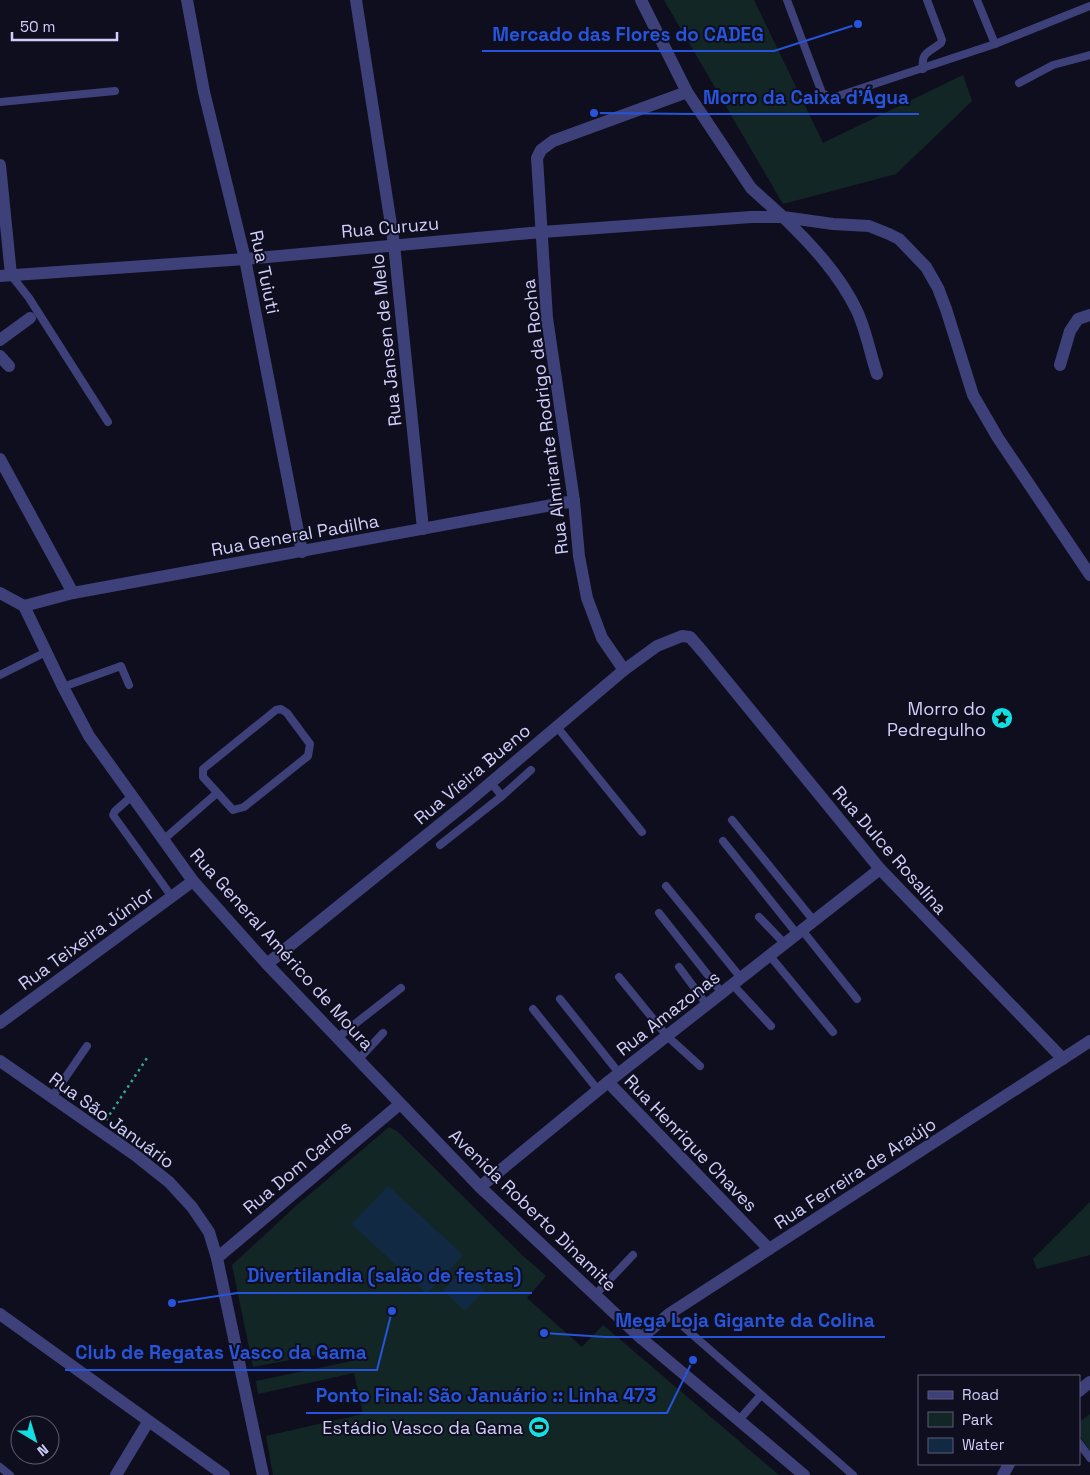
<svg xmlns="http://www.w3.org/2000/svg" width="1090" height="1475" font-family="'Space Grotesk',sans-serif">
  <rect width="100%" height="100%" fill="#0f0e1e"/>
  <!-- green -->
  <g fill="#122725">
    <polygon points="664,0 754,0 823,143 963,75 972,101 896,174 783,204"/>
    <polygon points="389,1127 397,1131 522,1255 546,1276 527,1298 582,1347 603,1325 779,1475 273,1475 266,1436 363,1414 354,1373 258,1394 256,1381 352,1361 349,1349 253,1367 232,1265 297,1205"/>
    <polygon points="1090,1202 1090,1255 1037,1269 1033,1259"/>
    <polygon points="1090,1414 1090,1451 1079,1435 1079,1422"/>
  </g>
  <!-- water -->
  <g fill="#122943">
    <polygon points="388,1186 463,1255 427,1294 352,1224"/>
    <polygon points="464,1269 485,1290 465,1311 443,1290"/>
  </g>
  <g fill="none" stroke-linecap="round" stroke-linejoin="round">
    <!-- path -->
    <polyline stroke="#38a696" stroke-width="2.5" stroke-dasharray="2.5 4" stroke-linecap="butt" points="106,1120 149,1055"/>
    <!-- service -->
    <g stroke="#3d4079" stroke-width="8">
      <polyline points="787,0 822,93 832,98 995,44 1090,6"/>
      <polyline points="977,0 995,44"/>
      <path d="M 923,69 C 921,52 928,53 941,43 L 942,40 L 927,0"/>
      <polyline points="1019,83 1053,65 1090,55"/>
      <polyline points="0,102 115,91"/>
      <polyline points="11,275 29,298 108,422"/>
      <polyline points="0,675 46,652"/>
      <polyline points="63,687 121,666 129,685"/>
      <polygon points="281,709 287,713 310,744 308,756 244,807 233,810 203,777 203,769 276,710"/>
      <polyline points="557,727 642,832"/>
      <polyline points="491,783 502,796 531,770"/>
      <polyline points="132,796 115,811 113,815 172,897"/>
      <polyline points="732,820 814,921"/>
      <polyline points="163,840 217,793"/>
      <polyline points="723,841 797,934"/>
      <polyline points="440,845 502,796"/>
      <polyline points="666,886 741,978"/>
      <polyline points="659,913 722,993"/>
      <polyline points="759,917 785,944"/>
      <polyline points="802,930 857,999"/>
      <polyline points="770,956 833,1032"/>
      <polyline points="679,967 707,1005"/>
      <polyline points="619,977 667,1036 700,1066"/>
      <polyline points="733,985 771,1026"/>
      <polyline points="560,999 619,1073"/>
      <polyline points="533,1009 598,1090"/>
      <polyline points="337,1038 401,988"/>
      <polyline points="358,1060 383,1033"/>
      <polyline points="52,1097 87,1046"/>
      <polyline points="595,1295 633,1255"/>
      <polyline points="669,1314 853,1475"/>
      <polyline points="739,1420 761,1395"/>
      <polyline points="1079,1443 1090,1458"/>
      <polyline points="0,1467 10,1475"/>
    </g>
    <!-- minor -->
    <g stroke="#3d4079" stroke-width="12">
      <polyline points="187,0 204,92 245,259 302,552"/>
      <polyline points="356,0 394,244 423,529"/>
      <polyline points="641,0 687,92 751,188 783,217 833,224 869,226 889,234 899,239 926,267 938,288 946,309 973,395 998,438 1090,575"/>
      <polyline points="0,165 11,275"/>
      <path d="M 0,276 L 245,259 L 542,232 L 751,217 L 783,217 C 811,244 840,275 857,311 C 866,330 870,353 877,374"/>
      <polyline points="0,340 30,318"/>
      <polyline points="0,356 9,366"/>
      <polyline points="1060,365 1070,331 1078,319 1090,315"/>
      <polyline points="0,459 73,593"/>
      <polyline points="24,606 73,593 574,501"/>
      <polyline points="624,670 602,638 587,598 579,556 574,501 547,318 537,158 541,150 553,141 687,92"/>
      <polyline points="267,964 469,801 624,670 657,646 682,636 690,637 703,652 880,869 1063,1059"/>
      <polyline points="0,1023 193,881"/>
      <polyline points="608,1082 769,1249"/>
      <polyline points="480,1187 608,1082 880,869"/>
      <polyline points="217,1258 400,1104"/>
      <polyline points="0,1314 224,1475"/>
      <polyline points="641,1338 669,1314 1090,1041"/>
      <polyline points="116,1475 148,1422"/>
    </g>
    <!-- tertiary -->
    <g stroke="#3d4079" stroke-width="12">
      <polyline points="0,593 24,606 63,687 89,736 193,881 267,964 480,1187 641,1338 804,1475"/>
      <polyline points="0,1061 135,1155 169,1182 192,1207 209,1232 217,1258 263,1475"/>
      <polyline points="1079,1391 1090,1382"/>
      <polyline points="1003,1475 1009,1464"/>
    </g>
  </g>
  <!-- icons -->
  <defs>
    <g id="sight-disc" transform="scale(1.125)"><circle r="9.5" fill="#14dee2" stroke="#0f0e1e"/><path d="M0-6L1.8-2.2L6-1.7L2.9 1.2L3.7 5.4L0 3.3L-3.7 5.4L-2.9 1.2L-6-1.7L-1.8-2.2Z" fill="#111"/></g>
    <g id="stadium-disc" transform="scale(1.125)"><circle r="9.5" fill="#14dee2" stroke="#0f0e1e"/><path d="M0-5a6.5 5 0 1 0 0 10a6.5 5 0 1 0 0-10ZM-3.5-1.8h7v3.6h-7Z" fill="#111"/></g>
  </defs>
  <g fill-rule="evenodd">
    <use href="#sight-disc" x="1002" y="718"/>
    <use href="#stadium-disc" x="539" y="1427"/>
  </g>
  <g text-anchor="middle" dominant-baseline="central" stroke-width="4" stroke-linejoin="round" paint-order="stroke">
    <!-- street labels -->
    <g font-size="18" fill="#d0cffb" stroke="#0f0e1e">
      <text transform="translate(390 227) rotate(-5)">Rua Curuzu</text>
      <text transform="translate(265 272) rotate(78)">Rua Tuiuti</text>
      <text transform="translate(386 340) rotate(-96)">Rua Jansen de Melo</text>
      <text transform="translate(545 417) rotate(-97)">Rua Almirante Rodrigo da Rocha</text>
      <text transform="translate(295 535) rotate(-10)">Rua General Padilha</text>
      <text transform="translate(472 774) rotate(-40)">Rua Vieira Bueno</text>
      <text transform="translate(890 850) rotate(49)">Rua Dulce Rosalina</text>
      <text transform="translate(86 938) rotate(-36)">Rua Teixeira Júnior</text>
      <text transform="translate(282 949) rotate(48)">Rua General Américo de Moura</text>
      <text transform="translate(668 1013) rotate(-38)">Rua Amazonas</text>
      <text transform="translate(112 1120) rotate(36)">Rua São Januário</text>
      <text transform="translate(691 1143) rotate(46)">Rua Henrique Chaves</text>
      <text transform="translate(297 1167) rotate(-40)">Rua Dom Carlos</text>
      <text transform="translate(855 1173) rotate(-33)">Rua Ferreira de Araújo</text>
      <text transform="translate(533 1210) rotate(44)">Avenida Roberto Dinamite</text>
    </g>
    <!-- poi labels -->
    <g font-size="18" fill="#d0cffb" stroke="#0f0e1e" text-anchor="end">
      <text x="986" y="708">Morro do<tspan x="986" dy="21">Pedregulho</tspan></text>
      <text x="523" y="1427">Estádio Vasco da Gama</text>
    </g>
  </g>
  <!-- callouts -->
  <path fill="none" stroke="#2654da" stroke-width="2" d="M858 24L774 51H482M594 113L693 114H919M172 1303L237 1293H532M544 1333L605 1337H885M392 1311L377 1370H65M693 1360L667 1413H306"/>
  <g fill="#2654da" stroke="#0f0e1e" stroke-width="2">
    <circle cx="858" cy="24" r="5"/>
    <circle cx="594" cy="113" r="5"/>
    <circle cx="172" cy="1303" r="5"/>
    <circle cx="544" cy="1333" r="5"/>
    <circle cx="392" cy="1311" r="5"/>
    <circle cx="693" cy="1360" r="5"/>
  </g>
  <g font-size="19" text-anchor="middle" font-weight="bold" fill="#2654da" stroke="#0f0e1e" stroke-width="4" stroke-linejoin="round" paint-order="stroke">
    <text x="628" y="41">Mercado das Flores do CADEG</text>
    <text x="806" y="104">Morro da Caixa d'Água</text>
    <text x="384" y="1282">Divertilandia (salão de festas)</text>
    <text x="745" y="1327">Mega Loja Gigante da Colina</text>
    <text x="221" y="1359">Club de Regatas Vasco da Gama</text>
    <text x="486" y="1402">Ponto Final: São Januário :: Linha 473</text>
  </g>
  <!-- legend -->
  <rect x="918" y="1375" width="162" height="90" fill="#0f0e1e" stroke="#5c5b76"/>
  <rect x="928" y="1391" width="25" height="8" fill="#3d4079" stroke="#5c5b76"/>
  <text x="962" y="1400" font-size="15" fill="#d0cffb">Road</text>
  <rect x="928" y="1412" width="25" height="15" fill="#122725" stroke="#5c5b76"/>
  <text x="962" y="1425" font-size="15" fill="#d0cffb">Park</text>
  <rect x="928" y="1438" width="25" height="15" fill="#122943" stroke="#5c5b76"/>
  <text x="962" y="1450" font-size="15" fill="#d0cffb">Water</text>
  <!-- north arrow -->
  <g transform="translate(35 1440) rotate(142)"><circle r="24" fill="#0f0e1e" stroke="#5c5b76"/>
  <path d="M0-4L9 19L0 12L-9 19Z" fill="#14dee2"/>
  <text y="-8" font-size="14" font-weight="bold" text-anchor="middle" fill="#d0cffb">N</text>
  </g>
  <!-- scale -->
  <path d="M12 32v8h105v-8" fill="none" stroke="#d0cffb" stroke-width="2.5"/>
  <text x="20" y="32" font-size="15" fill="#d0cffb" stroke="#0f0e1e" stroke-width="4" paint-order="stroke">50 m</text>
</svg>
